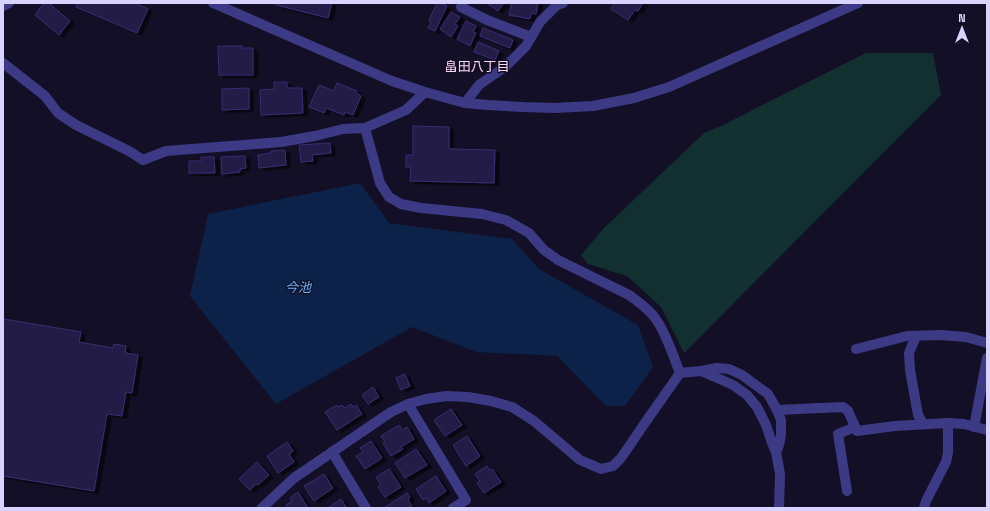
<svg xmlns="http://www.w3.org/2000/svg" width="990" height="511" font-family="'Space Grotesk','Noto Sans JP',sans-serif">
  <defs>
    <filter id="shadow"><feDropShadow dx="4.5" dy="2.5" stdDeviation="0" flood-color="#0009"/></filter>
  </defs>
  <rect width="100%" height="100%" fill="#130f26"/>
  <!-- green -->
  <polygon fill="#12302f" points="866,53 933,53 941,95 684,353 661,307 627,276 588,264 581,255 603,229 704,133 721,126"/>
  <!-- water -->
  <polygon fill="#0c2248" points="360,183 389,223 512,239 539,269 638,325 653,367 625,406 606,406 557,356 476,352 412,327 276,404 190,296 208,214"/>
  <!-- building -->
  <g fill="#241b47" stroke="#3b2d73" filter="url(#shadow)">
    <polygon points="44,3 49,3 70,21 59,35 35,15"/>
    <polygon points="78,3 137,3 137,4 148,9 137,33 76,7"/>
    <polygon points="277,3 332,3 328,18 276,5"/>
    <polygon points="437,3 440,3 447,6 435,31 428,28 431,22 429,20"/>
    <polygon points="487,3 504,3 498,11"/>
    <polygon points="512,3 538,3 536,14 531,13 530,19 509,15"/>
    <polygon points="614,3 643,3 638,11 635,10 628,20 611,9"/>
    <polygon points="451,12 460,17 455,24 458,26 451,37 440,29"/>
    <polygon points="466,21 476,26 473,32 476,33 470,46 457,39"/>
    <polygon points="483,28 513,40 510,48 480,36"/>
    <polygon points="478,42 499,51 495,60 474,52"/>
    <polygon points="218,46 242,46 242,48 253,48 253,75 219,75"/>
    <polygon points="274,82 287,82 287,88 302,88 303,113 261,115 260,90 274,89"/>
    <polygon points="337,83 357,91 356,93 361,96 353,115 345,112 344,115 326,108 324,113 309,107 319,85 334,91"/>
    <polygon points="249,88 249,109 222,110 222,89"/>
    <polygon points="413,126 449,127 449,149 495,150 494,183 410,181 411,167 406,167 406,155 413,155"/>
    <polygon points="330,143 331,153 312,155 313,161 301,162 299,145"/>
    <polygon points="285,150 286,165 259,168 258,155 271,153 271,151"/>
    <polygon points="245,156 246,168 240,169 240,172 222,174 221,157"/>
    <polygon points="201,157 214,157 215,173 189,173 189,161 201,161"/>
    <polygon points="4,319 81,332 79,342 113,348 114,344 126,346 125,353 138,355 132,393 126,392 122,416 107,414 94,491 3,476 3,327"/>
    <polygon points="405,374 410,386 401,390 396,378"/>
    <polygon points="373,387 379,397 368,404 362,395"/>
    <polygon points="351,404 353,407 356,405 362,414 337,430 325,412 337,405 339,407 342,405 345,408"/>
    <polygon points="451,409 462,425 445,436 434,420"/>
    <polygon points="399,425 402,430 407,427 414,439 401,447 403,449 391,456 383,443 385,442 381,436"/>
    <polygon points="467,436 480,456 466,466 453,445"/>
    <polygon points="371,441 382,458 365,469 356,456 363,452 360,448"/>
    <polygon points="287,442 293,451 289,454 294,462 278,473 267,456"/>
    <polygon points="416,449 427,465 405,478 395,463"/>
    <polygon points="257,462 269,475 258,485 256,484 250,490 239,479"/>
    <polygon points="487,466 489,470 492,469 501,482 484,493 477,483 480,481 475,474"/>
    <polygon points="389,469 401,487 385,497 378,487 381,485 376,477"/>
    <polygon points="324,474 333,488 314,501 304,486"/>
    <polygon points="436,476 446,491 429,503 426,498 423,500 416,489"/>
    <polygon points="298,492 308,508 288,508 286,505 292,501 290,498"/>
    <polygon points="407,493 410,498 408,500 412,506 409,508 384,508"/>
    <polygon points="341,499 347,508 328,508"/>
  </g>
  <g fill="none" stroke-linecap="round" stroke-linejoin="round">
    <!-- minor -->
    <g stroke="#3d3a85" stroke-width="10">
      <polyline points="213,3 392,81 425,92 465,103 488,105 522,107 555,108 593,106 634,98 669,87 858,3"/>
      <polyline points="3,6 9,3"/>
      <polyline points="461,7 487,20 531,37"/>
      <polyline points="3,63 45,96 58,113 76,125 129,151 143,160 166,151 281,142 315,136 343,129 365,128 406,110 425,92"/>
      <polyline points="465,103 479,85 506,66 526,46 540,22 557,5 563,3"/>
      <path d="M 365,128 L 380,183 L 389,197 L 401,204 L 421,208 L 482,214 L 506,220 L 529,233 L 544,250 L 558,260 L 629,295 C 638,302 649,309 655,318 C 666,332 673,356 680,373"/>
      <polyline points="916,336 909,353 910,370 918,415 923,424"/>
      <polyline points="856,349 907,336 941,335 966,337 987,343"/>
      <polyline points="701,371 717,368 729,369 742,375 768,394 777,410 781,420 781,435 779,445 776,452"/>
      <polyline points="408,404 466,500 453,508"/>
      <polyline points="777,410 843,407 848,411 857,431 895,426 948,423 964,424 987,430"/>
      <polyline points="974,427 987,358"/>
      <polyline points="332,452 366,508"/>
      <polyline points="847,491 838,434 855,427"/>
      <polyline points="262,508 294,478 391,412 408,404 426,399 446,396 468,397 491,401 512,407 534,421 580,460 601,469 613,466 621,458 647,420 680,373 701,371 715,377 733,385 747,395 757,407 766,425 772,443 776,452 780,474 779,508"/>
      <polyline points="924,508 926,501 946,462 948,453 948,423"/>
    </g>
  </g>
  <g text-anchor="middle" dominant-baseline="central" stroke-width="3" stroke-linejoin="round" paint-order="stroke">
    <!-- neighbourhood labels -->
    <g font-size="13" fill="#ffd6f0" stroke="#130f26">
      <text x="477" y="66">畠田八丁目</text>
    </g>
    <!-- water labels -->
    <g font-size="13" font-style="italic" fill="#62b6ff" stroke="#130f26">
      <text x="298" y="287">今池</text>
    </g>
  </g>
  <!-- border -->
  <rect width="990" height="511" fill="none" stroke="#d9d4ff" stroke-width="8"/>
  <!-- north arrow -->
  <g transform="translate(962 28)" stroke="#130f26" stroke-width="3" paint-order="stroke">
  <path d="M0-3L7 15L0 10L-7 15Z" fill="#d9d4ff"/>
  <text y="-6" font-size="11" font-weight="bold" text-anchor="middle" fill="#d9d4ff">N</text>
  </g>
</svg>
